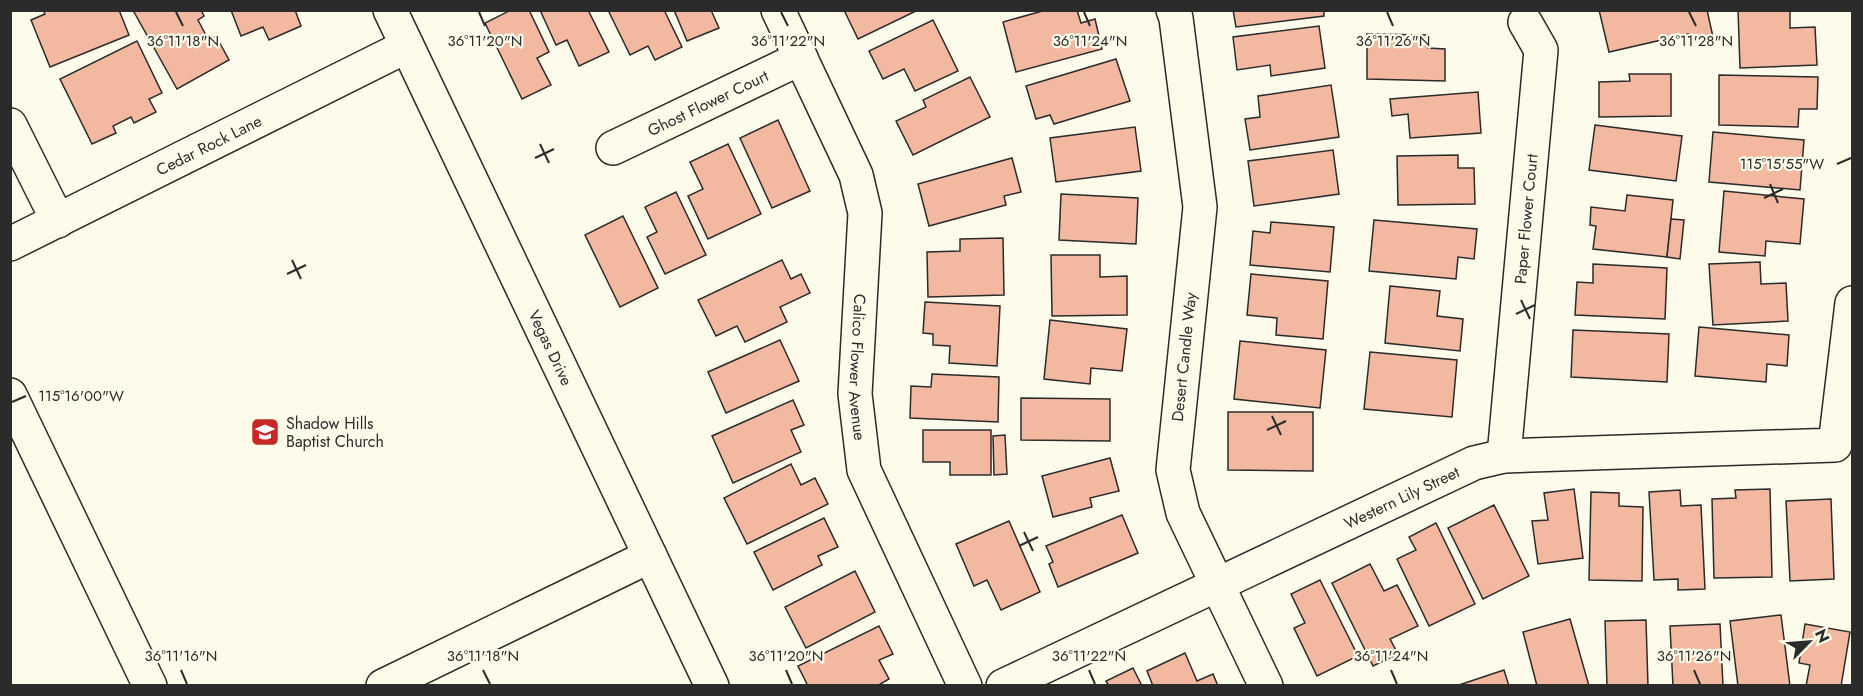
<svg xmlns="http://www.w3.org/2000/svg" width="1863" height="696" font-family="Jost,sans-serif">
  <rect width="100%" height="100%" fill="#fdfbea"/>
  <!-- building -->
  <g fill="#f2b8a0" stroke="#2b2b2b" stroke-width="1.5">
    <polygon points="43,10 119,10 129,35 50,67 31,20 45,14"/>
    <polygon points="137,10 201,10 204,16 198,20 209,41 216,36 229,60 177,89 134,12"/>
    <polygon points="231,10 295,10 301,26 269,40 263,27 241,36"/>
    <polygon points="511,10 529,10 549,52 537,58 551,85 522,99 485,23"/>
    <polygon points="540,10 588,10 609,52 579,66 567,40 556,45"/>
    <polygon points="608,10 664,10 682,47 655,60 648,46 630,55"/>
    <polygon points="674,10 711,10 719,28 687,41"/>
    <polygon points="844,10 918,10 858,39"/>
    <polygon points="1046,10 1077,10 1081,23 1095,19 1102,49 1016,72 1003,22"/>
    <polygon points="1233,10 1324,10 1324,16 1236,27"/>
    <polygon points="1599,10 1707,10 1713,37 1690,42 1688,34 1609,52"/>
    <polygon points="1738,10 1790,10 1790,28 1815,27 1817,65 1740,68"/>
    <polygon points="933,20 958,71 915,91 904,69 883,79 869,51"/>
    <polygon points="1319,26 1325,68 1271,76 1270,65 1237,70 1233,37"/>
    <polygon points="1367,34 1429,35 1428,48 1445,49 1445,81 1367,79"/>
    <polygon points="137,41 162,93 149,99 156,112 134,123 131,117 113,126 116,133 92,144 60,79"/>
    <polygon points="1116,59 1130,101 1054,124 1050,115 1036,119 1026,86"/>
    <polygon points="1629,74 1671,74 1671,116 1599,117 1599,82 1630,81"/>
    <polygon points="1719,75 1818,77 1817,109 1799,109 1798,127 1719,125"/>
    <polygon points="970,77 990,117 913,155 896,121 926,107 923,100"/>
    <polygon points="1331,85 1339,137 1250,150 1245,119 1260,117 1258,96"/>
    <polygon points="1478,92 1481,133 1410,138 1408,114 1392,116 1390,99"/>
    <polygon points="778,120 810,191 772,208 740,138"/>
    <polygon points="1595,125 1682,136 1676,181 1589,170"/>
    <polygon points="1135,127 1141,171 1056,182 1050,138"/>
    <polygon points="1713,132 1804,140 1800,190 1709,182"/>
    <polygon points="728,144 761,214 708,239 688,196 703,189 690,162"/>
    <polygon points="1333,150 1339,194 1254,206 1248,161"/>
    <polygon points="1458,155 1458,168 1474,168 1475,204 1398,205 1397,156"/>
    <polygon points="1012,158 1021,192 1004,196 1006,205 929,226 918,184"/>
    <polygon points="1724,191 1804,199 1800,244 1766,241 1765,256 1719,252"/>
    <polygon points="676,192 706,255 665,274 647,237 657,232 645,207"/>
    <polygon points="1061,194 1138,198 1136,244 1059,240"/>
    <polygon points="1627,195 1673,200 1667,257 1593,249 1596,226 1590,225 1591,207 1625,211"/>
    <polygon points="623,216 658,288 620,307 585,235"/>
    <polygon points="1671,219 1684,220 1680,259 1667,257"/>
    <polygon points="1374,220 1477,229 1474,259 1458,257 1456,279 1369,271"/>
    <polygon points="1271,222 1334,227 1330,272 1250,265 1253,231 1270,233"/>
    <polygon points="1003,238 1004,295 928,297 927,252 960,251 960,239"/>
    <polygon points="1051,255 1100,255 1100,277 1127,276 1127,315 1052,316"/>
    <polygon points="782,260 791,279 801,274 810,293 780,307 787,322 745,342 737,326 716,336 698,300"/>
    <polygon points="1760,262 1761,284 1786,283 1788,321 1713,325 1709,264"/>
    <polygon points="1593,264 1667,268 1665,319 1575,315 1577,282 1593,283"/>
    <polygon points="1251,274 1328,281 1323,339 1276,335 1277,318 1247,315"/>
    <polygon points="1390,286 1440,291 1437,316 1463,319 1460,351 1385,343"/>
    <polygon points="925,302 1000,306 997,366 949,363 950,346 933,345 933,334 923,333"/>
    <polygon points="1050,320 1127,329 1122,371 1091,368 1090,384 1044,379"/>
    <polygon points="1699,327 1789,335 1787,366 1767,364 1766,382 1695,376"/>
    <polygon points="1573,330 1669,334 1667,382 1571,377"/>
    <polygon points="780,340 799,381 726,413 708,372"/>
    <polygon points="1240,341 1326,350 1320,408 1234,399"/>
    <polygon points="1370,352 1457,360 1452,417 1364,409"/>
    <polygon points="932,374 999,377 998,422 910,418 911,386 931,387"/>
    <polygon points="1021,398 1110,399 1110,441 1021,440"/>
    <polygon points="793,400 804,425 791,430 801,452 733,483 712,436"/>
    <polygon points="1228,412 1313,412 1313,471 1228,470"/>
    <polygon points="923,430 991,430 991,475 950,475 950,462 923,462"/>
    <polygon points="1005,435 1007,474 994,475 993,436"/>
    <polygon points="1110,458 1119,491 1090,498 1092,507 1053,517 1042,476"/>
    <polygon points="791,464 801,485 815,478 828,504 747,544 724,498"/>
    <polygon points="1574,489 1583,558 1538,564 1532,521 1548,520 1544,493"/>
    <polygon points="1770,489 1772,577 1714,578 1712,499 1736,498 1735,490"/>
    <polygon points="1680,490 1681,506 1701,505 1705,589 1678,590 1678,579 1654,580 1649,492"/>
    <polygon points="1591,492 1619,493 1619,506 1643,507 1642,581 1589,580"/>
    <polygon points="1831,499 1834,579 1790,581 1786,501"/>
    <polygon points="1494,505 1529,576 1483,599 1448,528"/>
    <polygon points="1122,515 1138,553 1058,587 1049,564 1053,562 1046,546"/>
    <polygon points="824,518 838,547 818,556 822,565 773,590 754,552"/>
    <polygon points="1009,521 1040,592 1001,610 987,580 974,586 956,544"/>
    <polygon points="1436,523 1475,604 1429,626 1397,559 1416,550 1409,537"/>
    <polygon points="1370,564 1384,591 1397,585 1418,626 1390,639 1398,654 1373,666 1332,583"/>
    <polygon points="855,571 875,612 806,648 785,607"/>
    <polygon points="1320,580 1358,656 1317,676 1294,628 1305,623 1291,594"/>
    <polygon points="1781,615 1790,686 1738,686 1730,621"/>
    <polygon points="1570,619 1589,686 1537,686 1523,632"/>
    <polygon points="1646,620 1648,686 1607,686 1605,621"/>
    <polygon points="1720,624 1723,686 1673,686 1670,626"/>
    <polygon points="1805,624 1850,632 1841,686 1806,686 1810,665 1799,663"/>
    <polygon points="879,626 893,654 879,660 889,679 877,686 808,686 798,666"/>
    <polygon points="1185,653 1197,681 1213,674 1218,686 1153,686 1147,671"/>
    <polygon points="1133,668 1142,686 1109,686 1106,681"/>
    <polygon points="1504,670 1509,686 1459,685"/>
  </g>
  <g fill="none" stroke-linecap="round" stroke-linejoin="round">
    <!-- minor casing -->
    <g stroke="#2b2b2b" stroke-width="36">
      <g id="minor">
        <path id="s1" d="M 778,10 L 856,175 L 865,213 L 855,394 L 864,470 L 965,686"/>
        <polyline points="1173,10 1176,18 1200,207 1173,470 1183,513 1266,686"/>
        <polyline points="10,125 58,221"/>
        <path id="s2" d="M 613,148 L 801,58"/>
        <path id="s3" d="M 10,244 L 407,46"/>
        <polyline points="10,395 150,686"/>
        <path id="s4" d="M 1504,456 L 1541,50 L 1525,22"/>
        <polyline points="383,686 650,556"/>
        <path id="s5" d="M 1003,686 L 1474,463 L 1504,456 L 1835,445 L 1852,303"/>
      </g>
    </g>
    <!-- major casing -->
    <g stroke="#2b2b2b" stroke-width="36">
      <g id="major">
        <path id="s6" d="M 390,10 L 712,686"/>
      </g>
    </g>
    <!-- minor -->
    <use href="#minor" stroke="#fdfbea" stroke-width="33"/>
    <!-- major -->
    <use href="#major" stroke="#fdfbea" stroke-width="33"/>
  </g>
  <!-- ticks -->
  <path fill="none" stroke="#2b2b2b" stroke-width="2" d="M 176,12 L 183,26M 479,12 L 485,26M 781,12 L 788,26M 1084,12 L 1090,26M 1387,12 L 1393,26M 1689,12 L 1696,26M 540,144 L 549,163M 535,158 L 554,149M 1837,164 L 1851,158M 1770,184 L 1778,203M 1764,198 L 1783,189M 292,260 L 301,279M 287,274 L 306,265M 1521,300 L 1530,319M 1516,314 L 1535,305M 12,402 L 26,396M 1272,416 L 1281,435M 1267,430 L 1286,421M 1024,532 L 1033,551M 1019,546 L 1038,537M 181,670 L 187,684M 483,670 L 490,684M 786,670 L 792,684M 1089,670 L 1095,684M 1391,670 L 1397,684M 1694,670 L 1700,684"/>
  <!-- icons -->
  <defs>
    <g id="school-square" transform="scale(1.5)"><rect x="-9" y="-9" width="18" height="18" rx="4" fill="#c62828" stroke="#fdfbea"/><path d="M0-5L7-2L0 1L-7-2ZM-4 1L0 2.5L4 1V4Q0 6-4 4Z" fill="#fff"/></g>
  </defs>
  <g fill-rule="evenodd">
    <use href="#school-square" x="265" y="432"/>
  </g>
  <g text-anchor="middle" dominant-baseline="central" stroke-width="4.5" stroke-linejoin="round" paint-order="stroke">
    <!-- street labels -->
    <g font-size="16" fill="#2b2b2b" stroke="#fdfbea">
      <text stroke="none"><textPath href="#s2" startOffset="105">Ghost Flower Court</textPath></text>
      <text stroke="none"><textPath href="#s3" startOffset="222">Cedar Rock Lane</textPath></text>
      <text stroke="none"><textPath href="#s4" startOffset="238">Paper Flower Court</textPath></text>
      <text stroke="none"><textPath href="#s6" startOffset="374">Vegas Drive</textPath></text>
      <text transform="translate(1184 357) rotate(-84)">Desert Candle Way</text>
      <text stroke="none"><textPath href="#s1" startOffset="376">Calico Flower Avenue</textPath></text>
      <text stroke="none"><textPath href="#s5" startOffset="441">Western Lily Street</textPath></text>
    </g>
    <!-- poi labels -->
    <g font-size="16" fill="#2b2b2b" stroke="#fdfbea" text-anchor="start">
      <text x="286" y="423">Shadow Hills<tspan x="286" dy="18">Baptist Church</tspan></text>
    </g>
  </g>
  <g font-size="15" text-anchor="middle" fill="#2b2b2b" stroke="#fdfbea" stroke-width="4.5" stroke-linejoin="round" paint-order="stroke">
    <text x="183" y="46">36°11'18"N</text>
    <text x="485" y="46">36°11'20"N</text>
    <text x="788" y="46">36°11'22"N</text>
    <text x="1090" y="46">36°11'24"N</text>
    <text x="1393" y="46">36°11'26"N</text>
    <text x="1696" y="46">36°11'28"N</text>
    <text x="1782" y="169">115°15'55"W</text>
    <text x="81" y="401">115°16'00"W</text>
    <text x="181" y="661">36°11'16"N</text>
    <text x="483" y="661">36°11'18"N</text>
    <text x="786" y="661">36°11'20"N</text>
    <text x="1089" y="661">36°11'22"N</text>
    <text x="1391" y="661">36°11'24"N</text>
    <text x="1694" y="661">36°11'26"N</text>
  </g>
  <!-- border -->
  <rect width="1863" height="696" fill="none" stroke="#2b2b2b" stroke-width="24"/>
  <!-- north arrow -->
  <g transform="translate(1809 642) rotate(65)" stroke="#fdfbea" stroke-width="4.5" paint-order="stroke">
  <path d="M0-4.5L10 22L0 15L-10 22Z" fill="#2b2b2b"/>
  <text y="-9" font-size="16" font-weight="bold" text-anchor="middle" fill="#2b2b2b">N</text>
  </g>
</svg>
